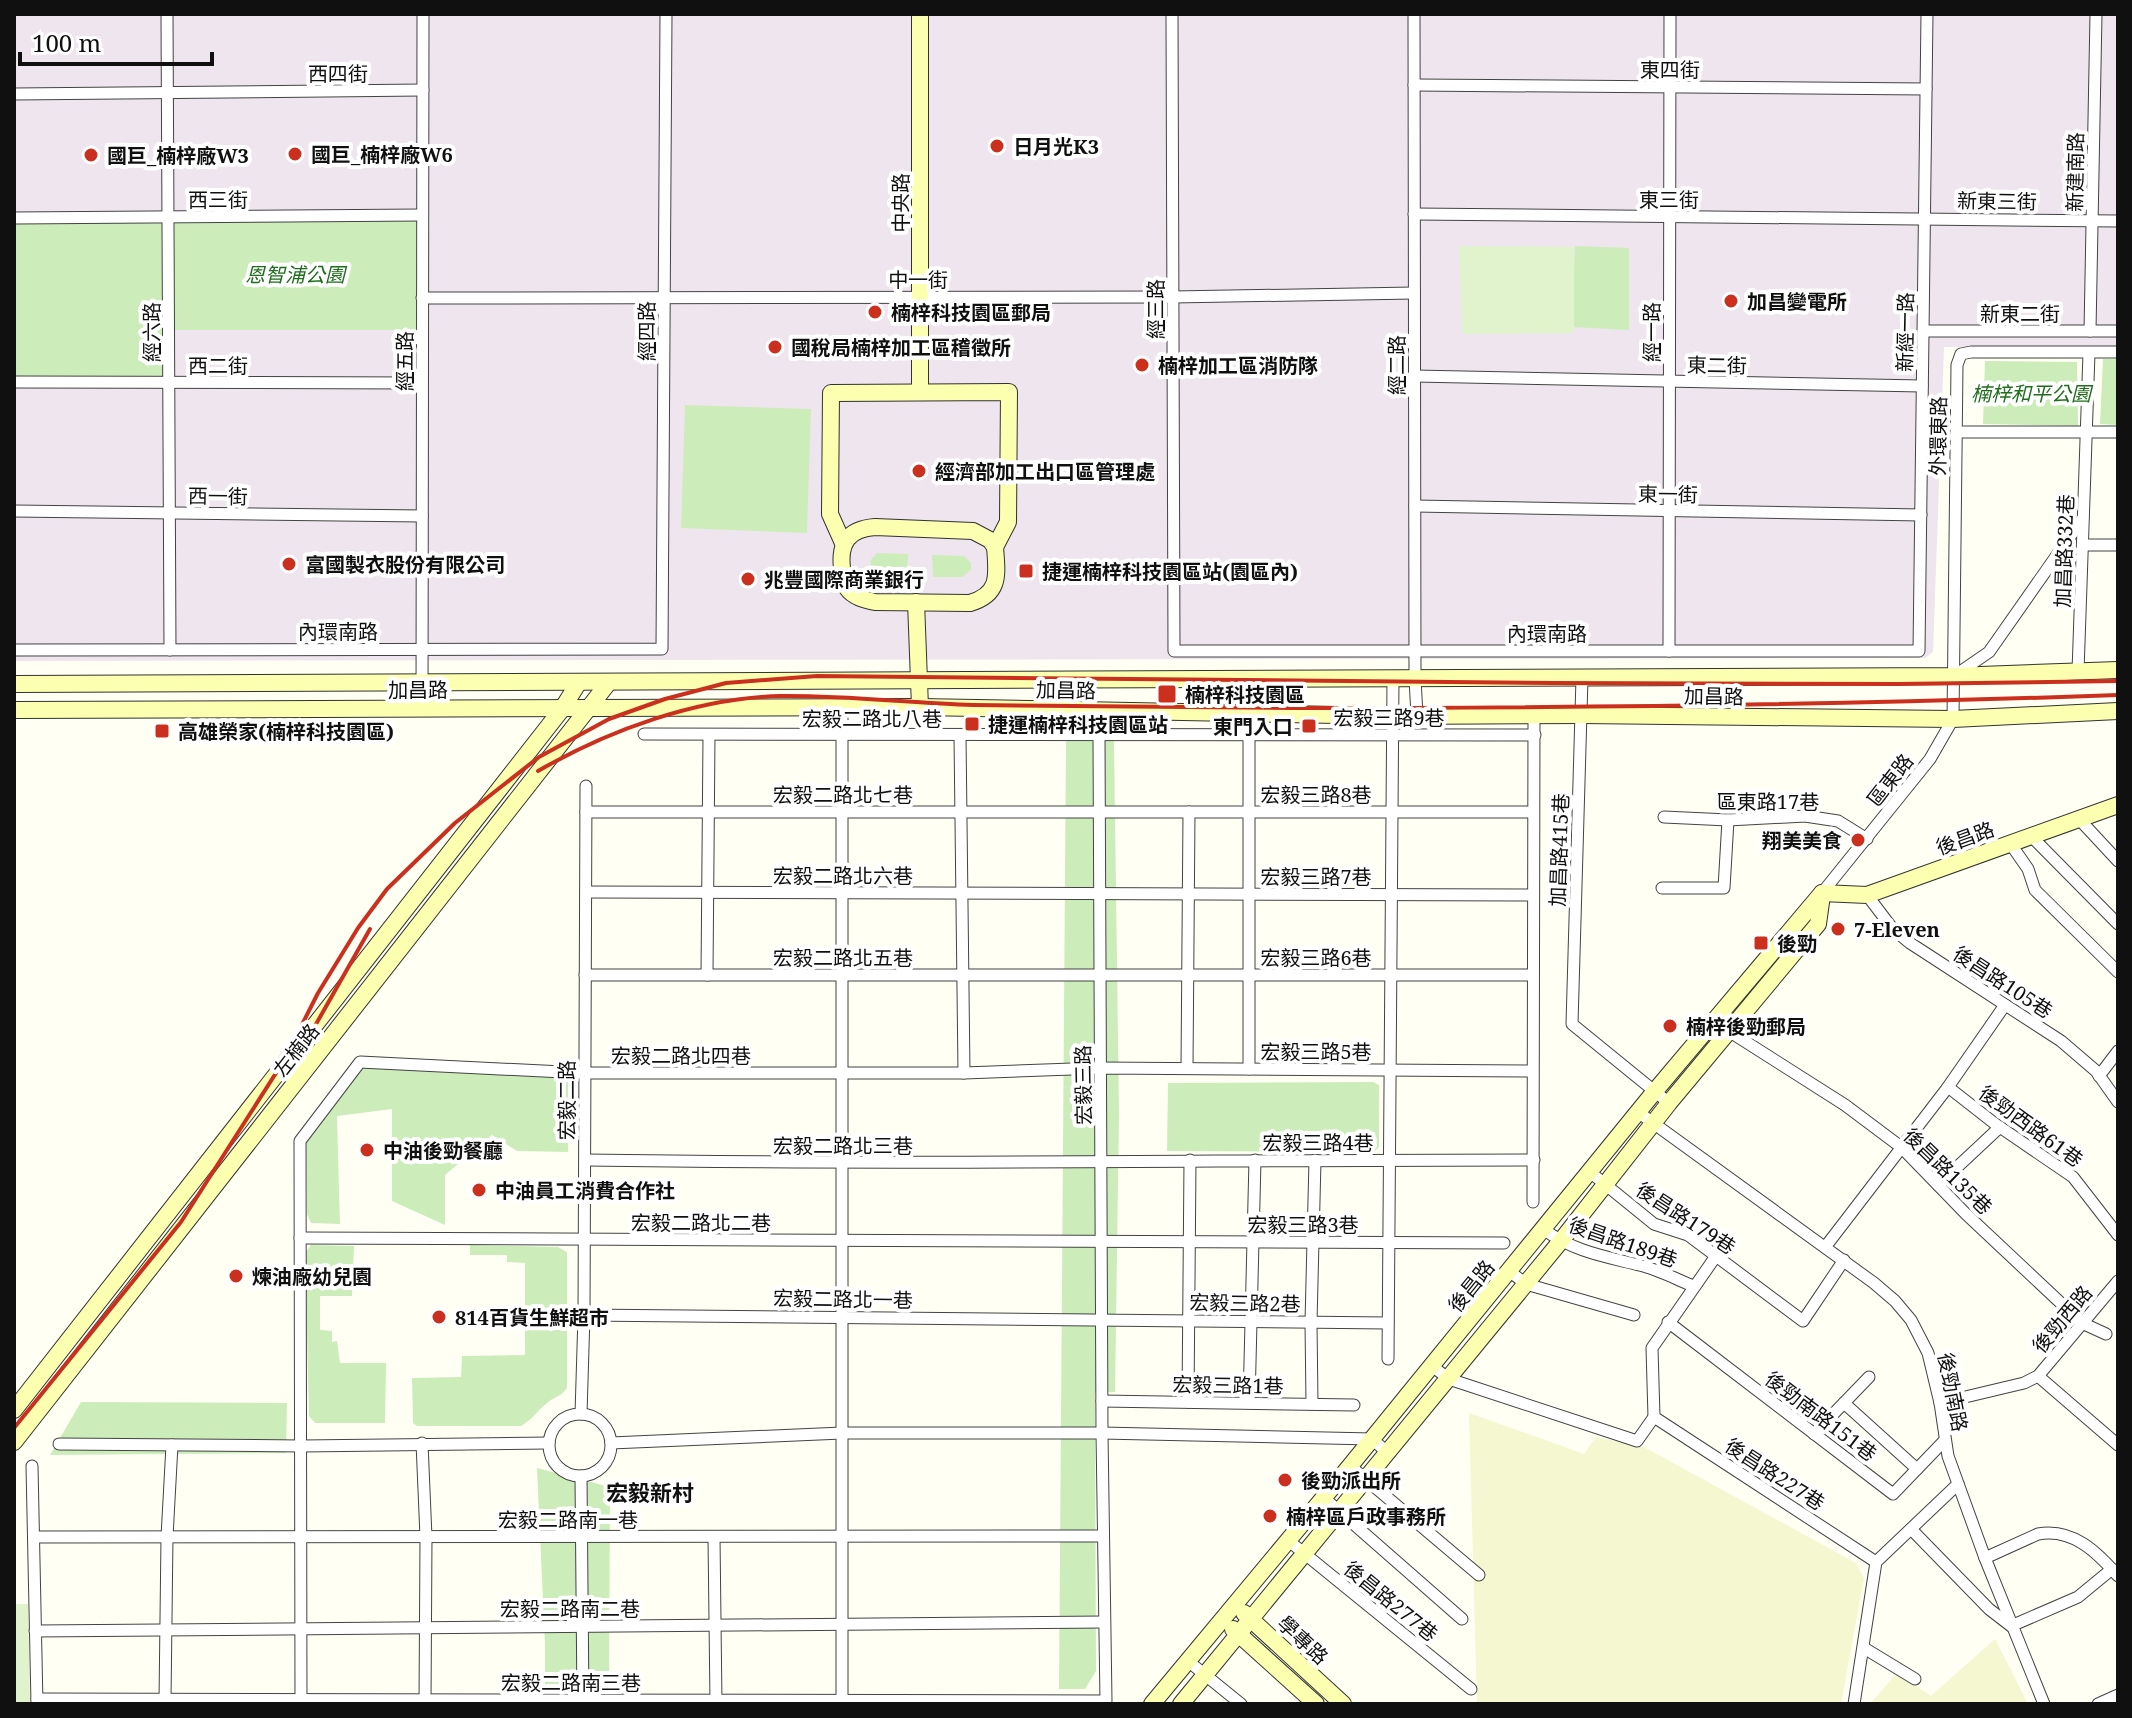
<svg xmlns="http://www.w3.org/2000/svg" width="2132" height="1718" font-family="'Noto Serif','Noto Sans TC',serif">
  <rect width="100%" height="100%" fill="#fffff4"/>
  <!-- industrial -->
  <polygon fill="#efe5ee" points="14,14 2118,14 2118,346 1944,347 1933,652 1925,658 14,661"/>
  <!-- farmland -->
  <g fill="#f5f7d1">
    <polygon points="1469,1413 1584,1454 1596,1437 1644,1447 1856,1563 1864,1578 1841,1704 1477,1704"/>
    <polygon points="1995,1639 2028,1704 1870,1704 1897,1673 1931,1696"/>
  </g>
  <!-- green -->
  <g fill="#ccedba">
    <polygon points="422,215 422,330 169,330 169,382 14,382 14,218"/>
    <polygon points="1575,246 1629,248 1629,330 1572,327"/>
    <polygon points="2103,359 2118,359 2118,425 2100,424"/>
    <polygon points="1985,361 2077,362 2078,426 1983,424"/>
    <polygon points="685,405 811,409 807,533 681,528"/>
    <polygon points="877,553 908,554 907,579 880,577 873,573 870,561"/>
    <polygon points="932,555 964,556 971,563 971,570 962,577 933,577"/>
    <polygon points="1066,739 1114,741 1119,1113 1115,1392 1095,1393 1096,1671 1085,1689 1059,1689"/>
    <polygon points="363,1068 557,1069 570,1083 568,1152 517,1151 492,1135 445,1175 445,1225 392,1201 392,1109 337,1116 340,1224 311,1223 307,1214 306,1143"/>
    <polygon points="1373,1082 1379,1085 1379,1147 1374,1152 1167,1151 1168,1083"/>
    <polygon points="311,1245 354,1246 352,1296 320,1296 320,1330 332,1331 332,1342 337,1341 340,1363 386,1363 385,1423 315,1423 309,1416 305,1253"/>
    <path d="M 470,1245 L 558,1247 L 567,1252 L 567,1388 C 561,1397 553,1397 546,1404 C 537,1411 532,1420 521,1426 L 417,1426 L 413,1423 L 412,1378 L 461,1377 L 462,1356 L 525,1355 L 525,1263 L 507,1262 L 507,1255 L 470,1255 Z"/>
    <polygon points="81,1402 287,1403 286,1453 50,1455"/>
    <polygon points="537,1468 610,1487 609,1704 545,1704 545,1646"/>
  </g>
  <!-- pitch -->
  <g fill="#e0f3cc">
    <polygon points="1459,246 1574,247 1574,333 1462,334"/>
    <polygon points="28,1604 30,1704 14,1704 14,1604"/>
  </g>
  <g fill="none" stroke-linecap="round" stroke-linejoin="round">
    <!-- street casing -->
    <g stroke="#434343" stroke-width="13">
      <g id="street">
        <polyline points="167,14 170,650"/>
        <polyline points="1172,14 1174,651 1919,651 1927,14"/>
        <polyline points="1414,14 1415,678 1417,716"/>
        <polyline points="1414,85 1926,89"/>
        <polyline points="14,94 423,90"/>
        <polyline points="1414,214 2118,221"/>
        <polyline points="14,218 422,215"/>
        <polyline points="422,298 1173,297 1414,293"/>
        <polyline points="1923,331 2118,331"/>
        <polyline points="2090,331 2096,14"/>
        <polyline points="1414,376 1922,386"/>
        <polyline points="14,382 422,383"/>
        <polyline points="1956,432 2118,432"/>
        <polyline points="1415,506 1921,515"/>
        <polyline points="14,511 422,516"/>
        <polyline points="2083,545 2118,545"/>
        <polyline points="14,650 662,649 666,14"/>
        <polyline points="1669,651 1670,14"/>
        <polyline points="2078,672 2089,353"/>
        <polyline points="1957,674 1989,652 2083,518"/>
        <polyline points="1582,678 1572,1024 1669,1103"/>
        <polyline points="422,709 423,14"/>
        <polyline points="644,734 1535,735"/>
        <polyline points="960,736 964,1073"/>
        <polyline points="586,812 1533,812"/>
        <polyline points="1664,817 1728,820 1805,816 1838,821 1867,839"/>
        <polyline points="2079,819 2118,861"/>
        <polyline points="2031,836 2118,924"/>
        <polyline points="2010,843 2028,869 2035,890 2118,972"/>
        <polyline points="1662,888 1724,888 1728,820"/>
        <polyline points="586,892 1533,895"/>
        <polyline points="1822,893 1930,759 1953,719 1957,365 1961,354 1971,352 2118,352"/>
        <polyline points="1867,895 1892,928 1910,943 2061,1041 2096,1071 2118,1102"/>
        <polyline points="585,975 1532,975"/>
        <polyline points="707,975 709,736"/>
        <polyline points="1724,1028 1845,1105 1901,1147 1966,1214 2082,1323 2106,1334"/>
        <polyline points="1187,1068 1189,812"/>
        <polyline points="1249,1069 1249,735"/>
        <polyline points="2099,1076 2118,1051"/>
        <polyline points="1948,1087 1994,1123 2073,1177 2118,1235"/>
        <polyline points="1638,1112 1874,1283 1895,1301 1911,1320 1928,1353 1940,1403 1948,1456 1985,1558 2044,1704"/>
        <path d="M 585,1160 C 901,1165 1217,1160 1534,1160"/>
        <polyline points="1590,1172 1654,1224 1688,1235 1803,1321 1844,1260"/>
        <polyline points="1938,1185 2000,1127"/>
        <polyline points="1533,1202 1534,715"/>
        <path d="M 1543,1229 C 1575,1252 1603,1256 1639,1265 C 1657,1269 1676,1279 1693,1286"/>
        <polyline points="300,1238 1504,1243"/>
        <polyline points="1826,1246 1948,1087 2005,1005"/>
        <polyline points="1716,1256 1652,1348 1654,1417 1876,1562"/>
        <polyline points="1509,1271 1526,1284 1634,1315"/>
        <polyline points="584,1315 1388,1323"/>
        <polyline points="1668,1322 1893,1494 1944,1441"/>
        <polyline points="1388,1359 1393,678"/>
        <polyline points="1432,1366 1449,1379 1637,1441 1654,1417"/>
        <polyline points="2038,1376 2118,1445"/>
        <polyline points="1102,1401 1354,1405"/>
        <polyline points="1188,1402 1190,1160"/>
        <polyline points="1249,1403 1255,1160"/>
        <polyline points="1844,1403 1917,1469"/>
        <polyline points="1940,1403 2024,1383 2038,1376 2118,1281"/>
        <polyline points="1312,1404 1311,1322 1315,1160"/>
        <polyline points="581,1414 584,1315 586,786"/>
        <circle cx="580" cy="1445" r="31"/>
        <polyline points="1814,1434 1869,1377"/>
        <polyline points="422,1443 426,1537 425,1704"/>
        <polyline points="611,1443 842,1433 1102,1433 1372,1439 1388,1453"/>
        <polyline points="59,1444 302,1446 549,1443"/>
        <polyline points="32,1466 37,1704"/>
        <polyline points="1350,1466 1479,1575"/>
        <polyline points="581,1476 583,1704"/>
        <polyline points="1324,1498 1462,1619"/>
        <polyline points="1911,1529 1989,1609 2011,1626 2078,1597 2112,1569"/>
        <polyline points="34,1537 1103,1536"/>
        <polyline points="714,1537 716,1704"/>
        <polyline points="1289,1541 1471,1689"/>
        <path d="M 1985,1558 L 2038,1534 C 2073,1528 2097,1552 2118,1576"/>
        <polyline points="35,1631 1104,1622"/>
        <polyline points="1864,1648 1915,1679"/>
        <polyline points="1188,1661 1241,1704"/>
        <polyline points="37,1699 1106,1701 1102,1433 1099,736"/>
        <polyline points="165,1700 167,1537 172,1445"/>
        <polyline points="301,1704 300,1141 360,1062 583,1073 964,1073 1100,1068 1532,1071"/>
        <polyline points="842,1704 842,707"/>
        <polyline points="1854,1704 1876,1562 1958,1484"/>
        <polyline points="2098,1704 2118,1695"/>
      </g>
    </g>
    <!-- secondary casing -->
    <g stroke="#323232" stroke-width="18">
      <g id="secondary">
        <polyline points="920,392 920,14"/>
        <path d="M 875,527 L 973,531 L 990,540 L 995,547 C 997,574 1001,594 970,603 L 875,602 C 865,600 853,597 847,588 C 843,582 842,576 842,569 C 839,543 848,529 875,527 Z"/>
        <polyline points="843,543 830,514 831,393 1009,392 1008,522 995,547"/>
        <polyline points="916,602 920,707"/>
        <polyline points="14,684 1953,676 2118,670"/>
        <polyline points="14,710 920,707 1393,716 1581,715 1953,719 2118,711"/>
        <polyline points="1822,893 1867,895 2118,805"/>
        <polyline points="14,1410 562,709 579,682"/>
        <polyline points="14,1442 609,682"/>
        <polyline points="1244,1613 1343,1704"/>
        <polyline points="1233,1629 1316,1704"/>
        <polyline points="1152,1704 1350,1466 1655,1091 1822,893"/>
        <polyline points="1181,1704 1560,1242 1669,1103 1818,924 1822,895"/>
      </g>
    </g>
    <!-- street -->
    <use href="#street" stroke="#fff" stroke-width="11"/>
    <!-- secondary -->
    <use href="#secondary" stroke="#fbffaf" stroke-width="16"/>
    <!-- rail -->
    <g stroke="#cb301e" stroke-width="4">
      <path d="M 538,771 C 609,730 697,698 780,696 C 844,695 909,703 973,705 C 1079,707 1186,708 1293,708 C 1568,708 1843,705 2118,695"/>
      <polyline points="307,1040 370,929"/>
      <polyline points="14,1428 181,1222 283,1062 318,993 358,928 387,889 455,823 539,757 609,719 665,699 726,683 817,676 1554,683 1898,684 2118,681"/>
    </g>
  </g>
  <!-- markers -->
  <g fill="#cb301e" stroke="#fff" stroke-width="3">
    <circle cx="997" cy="146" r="8"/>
    <circle cx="295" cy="154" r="8"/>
    <circle cx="91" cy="155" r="8"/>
    <circle cx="1731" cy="301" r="8"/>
    <circle cx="875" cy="312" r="8"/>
    <circle cx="775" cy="347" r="8"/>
    <circle cx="1142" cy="365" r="8"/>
    <circle cx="919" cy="471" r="8"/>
    <circle cx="289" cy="564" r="8"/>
    <rect x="1018" y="563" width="16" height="16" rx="4"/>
    <circle cx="748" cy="579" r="8"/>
    <rect x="1157" y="684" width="20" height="20" rx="4"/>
    <rect x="964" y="716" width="16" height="16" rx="4"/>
    <rect x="1301" y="718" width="16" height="16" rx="4"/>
    <rect x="154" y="723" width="16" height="16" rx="4"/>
    <circle cx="1858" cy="840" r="8"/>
    <circle cx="1838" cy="929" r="8"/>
    <rect x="1753" y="935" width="16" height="16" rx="4"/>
    <circle cx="1670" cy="1026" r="8"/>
    <circle cx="367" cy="1150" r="8"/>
    <circle cx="479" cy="1190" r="8"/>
    <circle cx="236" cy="1276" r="8"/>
    <circle cx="439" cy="1317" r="8"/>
    <circle cx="1285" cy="1480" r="8"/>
    <circle cx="1270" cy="1516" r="8"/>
  </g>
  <g text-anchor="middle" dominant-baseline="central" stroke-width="8" stroke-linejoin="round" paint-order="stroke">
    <!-- street labels -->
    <g font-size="20" fill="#101010" stroke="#fff">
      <text x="1670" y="69">東四街</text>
      <text x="338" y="73">西四街</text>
      <text transform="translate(2075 172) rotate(-89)">新建南路</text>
      <text x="218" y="199">西三街</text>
      <text x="1669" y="199">東三街</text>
      <text transform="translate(1997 201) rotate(1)">新東三街</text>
      <text transform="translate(900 203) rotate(-90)">中央路</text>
      <text x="918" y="279">中一街</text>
      <text transform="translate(1155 309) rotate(-90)">經三路</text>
      <text x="2020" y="313">新東二街</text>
      <text transform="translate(646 331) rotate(-90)">經四路</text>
      <text transform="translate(151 332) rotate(-90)">經六路</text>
      <text transform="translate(1651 332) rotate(-90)">經一路</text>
      <text transform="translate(1905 332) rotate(-89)">新經一路</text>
      <text transform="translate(404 361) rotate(-90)">經五路</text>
      <text x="218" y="365">西二街</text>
      <text transform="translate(1396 365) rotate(-90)">經二路</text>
      <text transform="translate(1717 365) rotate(1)">東二街</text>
      <text transform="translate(1938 436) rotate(-89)">外環東路</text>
      <text transform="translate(1668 494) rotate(1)">東一街</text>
      <text transform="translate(218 496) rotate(1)">西一街</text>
      <text transform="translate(2064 551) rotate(-88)">加昌路332巷</text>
      <text x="338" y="631">內環南路</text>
      <text x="1547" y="633">內環南路</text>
      <text x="418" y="689">加昌路</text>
      <text transform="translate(1066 690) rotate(1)">加昌路</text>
      <text transform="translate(1714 696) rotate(1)">加昌路</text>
      <text x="1389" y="717">宏毅三路9巷</text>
      <text x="872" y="718">宏毅二路北八巷</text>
      <text transform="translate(1890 780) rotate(-52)">區東路</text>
      <text x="843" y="794">宏毅二路北七巷</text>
      <text x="1316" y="794">宏毅三路8巷</text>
      <text x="1768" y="801">區東路17巷</text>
      <text transform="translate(1965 838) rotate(-20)">後昌路</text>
      <text transform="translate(1559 850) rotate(-88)">加昌路415巷</text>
      <text x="843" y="875">宏毅二路北六巷</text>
      <text x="1316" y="876">宏毅三路7巷</text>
      <text x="843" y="957">宏毅二路北五巷</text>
      <text x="1316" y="957">宏毅三路6巷</text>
      <text transform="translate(2003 982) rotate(33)">後昌路105巷</text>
      <text transform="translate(296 1050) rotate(-52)">左楠路</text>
      <text x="1316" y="1051">宏毅三路5巷</text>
      <text x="681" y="1055">宏毅二路北四巷</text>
      <text transform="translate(1083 1085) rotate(-91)">宏毅三路</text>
      <text transform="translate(566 1100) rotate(-90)">宏毅二路</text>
      <text transform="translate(2031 1126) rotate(36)">後勁西路61巷</text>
      <text x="1318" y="1142">宏毅三路4巷</text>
      <text x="843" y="1145">宏毅二路北三巷</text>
      <text transform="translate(1948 1171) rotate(44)">後昌路135巷</text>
      <text transform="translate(1686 1218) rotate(33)">後昌路179巷</text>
      <text x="701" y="1222">宏毅二路北二巷</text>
      <text x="1303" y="1224">宏毅三路3巷</text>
      <text transform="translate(1623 1242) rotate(19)">後昌路189巷</text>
      <text transform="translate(1471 1286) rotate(-51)">後昌路</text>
      <text transform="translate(843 1299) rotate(1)">宏毅二路北一巷</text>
      <text transform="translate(1245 1303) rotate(1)">宏毅三路2巷</text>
      <text transform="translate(2062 1319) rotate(-50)">後勁西路</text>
      <text transform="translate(1228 1385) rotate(1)">宏毅三路1巷</text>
      <text transform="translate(1953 1392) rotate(79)">後勁南路</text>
      <text transform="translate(1821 1416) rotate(37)">後勁南路151巷</text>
      <text transform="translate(1775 1474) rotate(33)">後昌路227巷</text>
      <text x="568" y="1519">宏毅二路南一巷</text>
      <text transform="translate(1391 1601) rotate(39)">後昌路277巷</text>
      <text x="570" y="1608">宏毅二路南二巷</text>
      <text transform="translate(1303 1640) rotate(43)">學專路</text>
      <text x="571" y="1682">宏毅二路南三巷</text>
    </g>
    <!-- poi labels -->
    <g font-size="20" font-weight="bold" fill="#101010" stroke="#fff" text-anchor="start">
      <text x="1013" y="146">日月光K3</text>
      <text x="311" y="154">國巨_楠梓廠W6</text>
      <text x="107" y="155">國巨_楠梓廠W3</text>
      <text x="1747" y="301">加昌變電所</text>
      <text x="891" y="312">楠梓科技園區郵局</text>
      <text x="791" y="347">國稅局楠梓加工區稽徵所</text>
      <text x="1158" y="365">楠梓加工區消防隊</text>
      <text x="935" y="471">經濟部加工出口區管理處</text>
      <text x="305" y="564">富國製衣股份有限公司</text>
      <text x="1042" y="571">捷運楠梓科技園區站(園區內)</text>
      <text x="764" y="579">兆豐國際商業銀行</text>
      <text x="1185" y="694">楠梓科技園區</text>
      <text x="988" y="724">捷運楠梓科技園區站</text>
      <text x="1293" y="726" text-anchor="end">東門入口</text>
      <text x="178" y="731">高雄榮家(楠梓科技園區)</text>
      <text x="1842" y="840" text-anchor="end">翔美美食</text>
      <text x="1854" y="929">7-Eleven</text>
      <text x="1777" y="943">後勁</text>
      <text x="1686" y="1026">楠梓後勁郵局</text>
      <text x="383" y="1150">中油後勁餐廳</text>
      <text x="495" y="1190">中油員工消費合作社</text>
      <text x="252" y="1276">煉油廠幼兒園</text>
      <text x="455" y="1317">814百貨生鮮超市</text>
      <text x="1301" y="1480">後勁派出所</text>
      <text x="1286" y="1516">楠梓區戶政事務所</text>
    </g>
    <!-- park labels -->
    <g font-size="20" font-style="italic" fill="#1f6e1b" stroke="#fff">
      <text x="295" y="274">恩智浦公園</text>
      <text x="2031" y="393">楠梓和平公園</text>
    </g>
    <!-- neighbourhood labels -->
    <g font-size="22" font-weight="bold" fill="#101010" stroke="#fff">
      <text x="650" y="1492">宏毅新村</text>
    </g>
  </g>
  <!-- border -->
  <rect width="2132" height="1718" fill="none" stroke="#101010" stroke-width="32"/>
  <!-- scale -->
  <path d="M20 52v12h192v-12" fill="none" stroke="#101010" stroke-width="4"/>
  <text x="32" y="52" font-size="24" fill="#101010" stroke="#ffffff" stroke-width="6" paint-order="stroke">100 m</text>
</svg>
